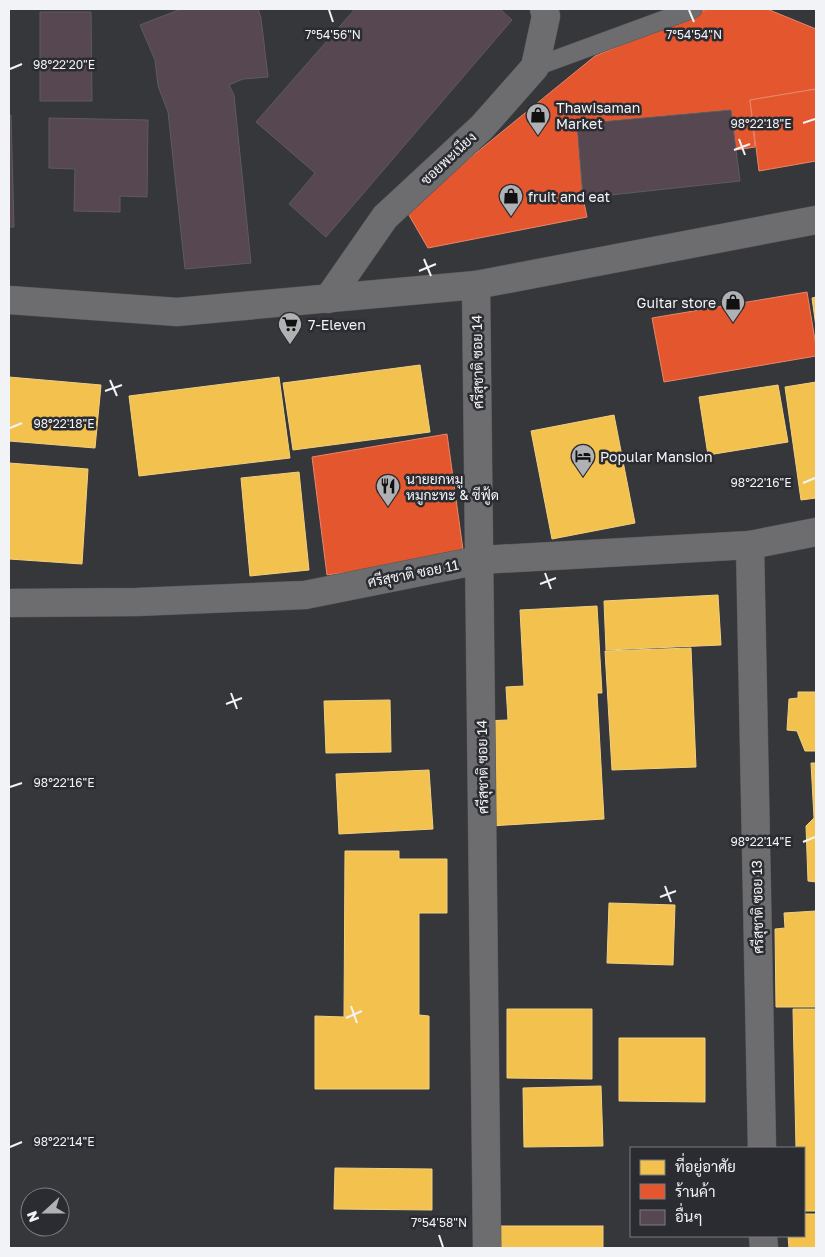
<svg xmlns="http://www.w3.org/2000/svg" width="825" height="1257" font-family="'Golos Text',Sarabun,sans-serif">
  <rect width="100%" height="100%" fill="#36373a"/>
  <!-- homes -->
  <g fill="#f2c14e" stroke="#f2d081">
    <polygon points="816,297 816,327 812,298"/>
    <polygon points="420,365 430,432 293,450 283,383"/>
    <polygon points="9,377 101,385 95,448 9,441"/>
    <polygon points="279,377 290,458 139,476 129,396"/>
    <polygon points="816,382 816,498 801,500 785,387"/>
    <polygon points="778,385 788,442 708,455 699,397"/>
    <polygon points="614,415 635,523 552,539 531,431"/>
    <polygon points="9,463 88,469 82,564 9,559"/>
    <polygon points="299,472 309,570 250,576 241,478"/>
    <polygon points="718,595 721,645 606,650 604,601"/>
    <polygon points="597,606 602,693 597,693 604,819 490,826 483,721 508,720 506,687 524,686 520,610"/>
    <polygon points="691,648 696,767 612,770 605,651"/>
    <polygon points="798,692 816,692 816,751 805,751 797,731 787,730 789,699 798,698"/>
    <polygon points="390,700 391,752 326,753 324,701"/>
    <polygon points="811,763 816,763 816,882 808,881 806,826 814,818"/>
    <polygon points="429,770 433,829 339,834 336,774"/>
    <polygon points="345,851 399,851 399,859 447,859 447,913 419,913 419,1015 429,1016 429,1089 315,1089 315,1016 344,1017"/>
    <polygon points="609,903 675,905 673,965 607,963"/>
    <polygon points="816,911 816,1007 776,1007 775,929 785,928 784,913"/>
    <polygon points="507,1009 592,1009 592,1079 507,1078"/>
    <polygon points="793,1009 816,1009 816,1211 804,1211 804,1148 796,1148"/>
    <polygon points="619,1038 705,1038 705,1102 619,1101"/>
    <polygon points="601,1086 603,1146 524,1147 523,1088"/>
    <polygon points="335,1168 432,1169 432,1210 334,1209"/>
    <polygon points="804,1214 816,1214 816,1248 789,1248 788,1236 804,1236"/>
    <rect x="499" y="1226" width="104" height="22"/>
  </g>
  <!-- shops -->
  <g fill="#e4572e" stroke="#e8866a">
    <polygon points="707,9 767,9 816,29 816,89 750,100 755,147 736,150 731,110 577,124 583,198 587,217 428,248 406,210 595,56"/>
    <polygon points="816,89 816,161 759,171 750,100"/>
    <polygon points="807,292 816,346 816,356 664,382 652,318"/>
    <polygon points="447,434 464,557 327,575 312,457"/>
  </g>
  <!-- building -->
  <g fill="#564751" stroke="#5c5c5e">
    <polygon points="181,9 258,9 261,18 268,77 243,79 229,85 234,95 251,263 185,269 168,112 158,86 155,60 140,25"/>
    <polygon points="355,9 500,9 512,20 326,237 289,204 315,173 256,122"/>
    <polygon points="40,12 91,12 92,101 40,101"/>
    <polygon points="731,110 740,181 583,198 577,124"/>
    <polygon points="9,115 11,115 14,227 9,227"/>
    <polygon points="49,118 148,120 147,197 120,196 120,212 74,211 75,169 49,168"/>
  </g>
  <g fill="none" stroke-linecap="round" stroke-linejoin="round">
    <!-- lane casing -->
    <g stroke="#555659" stroke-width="19">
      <polyline id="lane" points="535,67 693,9"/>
    </g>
    <!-- street casing -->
    <g stroke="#555659" stroke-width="29">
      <g id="street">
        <polyline points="476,285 487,1248"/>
        <polyline points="328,299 385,217 482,127 535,67 546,16 544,9"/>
        <polyline points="750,545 762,1148"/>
        <polyline points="9,603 137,602 305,595 480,560 750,545 816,532"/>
        <polyline points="763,1236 764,1248"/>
      </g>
    </g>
    <!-- secondary casing -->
    <g stroke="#555659" stroke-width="29">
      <polyline id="secondary" points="9,300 177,312 476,285 816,220"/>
    </g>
    <!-- lane -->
    <use href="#lane" stroke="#6d6d70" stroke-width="18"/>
    <!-- street -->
    <use href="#street" stroke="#6d6d70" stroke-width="28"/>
    <!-- secondary -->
    <use href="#secondary" stroke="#6d6d70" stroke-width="28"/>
  </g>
  <!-- ticks -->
  <path fill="none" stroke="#f2f3f7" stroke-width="2" d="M 329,10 L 333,22M 689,10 L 694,22M 10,69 L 22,64M 803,123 L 815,119M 739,139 L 745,155M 734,150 L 750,144M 424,259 L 431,276M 419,271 L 436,264M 110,380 L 117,396M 105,391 L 122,385M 10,428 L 22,423M 803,483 L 815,478M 545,573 L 551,589M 540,584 L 556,578M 231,693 L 237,709M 226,704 L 242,698M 10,787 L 22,783M 803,842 L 815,837M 665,886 L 671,902M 660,897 L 676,891M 351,1006 L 357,1023M 346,1018 L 362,1011M 10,1147 L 22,1142M 439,1235 L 443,1247"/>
  <!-- icons -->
  <defs>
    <g id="shop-pin" transform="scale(1.25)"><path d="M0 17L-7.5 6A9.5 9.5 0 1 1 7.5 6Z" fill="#b0b1b5" stroke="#2a2c31"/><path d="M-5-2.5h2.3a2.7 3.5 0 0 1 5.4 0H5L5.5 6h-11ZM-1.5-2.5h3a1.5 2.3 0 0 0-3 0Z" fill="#111"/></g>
    <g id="supermarket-pin" transform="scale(1.25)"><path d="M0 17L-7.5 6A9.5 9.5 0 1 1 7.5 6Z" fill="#b0b1b5" stroke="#2a2c31"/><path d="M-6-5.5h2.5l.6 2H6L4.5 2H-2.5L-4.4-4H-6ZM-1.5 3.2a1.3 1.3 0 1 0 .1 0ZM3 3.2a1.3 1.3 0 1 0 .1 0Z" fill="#111"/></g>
    <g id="hotel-pin" transform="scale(1.25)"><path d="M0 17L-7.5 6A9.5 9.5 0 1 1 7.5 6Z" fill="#b0b1b5" stroke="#2a2c31"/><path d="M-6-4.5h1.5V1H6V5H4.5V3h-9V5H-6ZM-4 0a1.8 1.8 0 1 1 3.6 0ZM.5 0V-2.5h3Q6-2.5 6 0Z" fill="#111"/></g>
    <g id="restaurant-pin" transform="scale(1.25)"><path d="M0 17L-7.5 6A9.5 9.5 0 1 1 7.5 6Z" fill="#b0b1b5" stroke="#2a2c31"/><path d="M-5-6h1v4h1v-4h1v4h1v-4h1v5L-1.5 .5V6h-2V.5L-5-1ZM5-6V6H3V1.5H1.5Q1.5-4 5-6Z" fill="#111"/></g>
  </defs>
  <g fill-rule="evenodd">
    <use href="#shop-pin" x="538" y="115"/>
    <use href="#shop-pin" x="511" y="196"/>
    <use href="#shop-pin" x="733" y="302"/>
    <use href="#supermarket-pin" x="290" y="324"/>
    <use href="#hotel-pin" x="583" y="456"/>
    <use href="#restaurant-pin" x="388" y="486"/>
  </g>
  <g text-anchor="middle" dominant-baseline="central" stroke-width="5" stroke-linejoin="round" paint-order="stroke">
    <!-- poi labels -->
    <g font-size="14" fill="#f2f3f7" stroke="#2a2c31" text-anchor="start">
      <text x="556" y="107">Thawisaman<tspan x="556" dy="16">Market</tspan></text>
      <text x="528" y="196">fruit and eat</text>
      <text x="716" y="302" text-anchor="end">Guitar store</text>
      <text x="308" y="324">7-Eleven</text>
      <text x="600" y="456">Popular Mansion</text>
      <text x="406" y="478">นายยกหมู<tspan x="406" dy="16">หมูกะทะ &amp; ซีฟู้ด</tspan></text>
    </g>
    <!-- street labels -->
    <g font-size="14" fill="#f2f3f7" stroke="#2a2c31">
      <text transform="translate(448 158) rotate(-43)">ซอยพะเนียง</text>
      <text transform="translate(477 362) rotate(-91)">ศรีสุชาติ ซอย 14</text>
      <text transform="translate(413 573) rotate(-11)">ศรีสุชาติ ซอย 11</text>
      <text transform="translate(482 767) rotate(-91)">ศรีสุชาติ ซอย 14</text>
      <text transform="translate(757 907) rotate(-91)">ศรีสุชาติ ซอย 13</text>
    </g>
  </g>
  <g font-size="12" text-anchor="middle" fill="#f2f3f7" stroke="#2a2c31" stroke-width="5" stroke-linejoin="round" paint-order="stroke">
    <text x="333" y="39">7°54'56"N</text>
    <text x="694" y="39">7°54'54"N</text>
    <text x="64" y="69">98°22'20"E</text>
    <text x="761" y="128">98°22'18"E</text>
    <text x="64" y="428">98°22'18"E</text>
    <text x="761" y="487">98°22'16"E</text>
    <text x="64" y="787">98°22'16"E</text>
    <text x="761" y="846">98°22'14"E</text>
    <text x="64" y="1146">98°22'14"E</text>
    <text x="439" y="1227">7°54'58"N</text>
  </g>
  <!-- border -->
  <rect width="825" height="1257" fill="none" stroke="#f2f3f7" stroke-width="20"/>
  <!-- legend -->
  <rect x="630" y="1147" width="175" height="90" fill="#2a2c31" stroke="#7a7c80"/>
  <rect x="640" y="1160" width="25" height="15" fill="#f2c14e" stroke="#7a7c80"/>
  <text x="675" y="1172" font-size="15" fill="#f2f3f7">ที่อยู่อาศัย</text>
  <rect x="640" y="1184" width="25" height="15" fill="#e4572e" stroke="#7a7c80"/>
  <text x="675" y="1197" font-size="15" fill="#f2f3f7">ร้านค้า</text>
  <rect x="640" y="1210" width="25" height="15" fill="#564751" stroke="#7a7c80"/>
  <text x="675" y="1222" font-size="15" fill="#f2f3f7">อื่นๆ</text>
  <!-- north arrow -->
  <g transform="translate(45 1212) rotate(249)"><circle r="24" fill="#2a2c31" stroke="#7a7c80"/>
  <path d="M0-4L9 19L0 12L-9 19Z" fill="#b0b1b5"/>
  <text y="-8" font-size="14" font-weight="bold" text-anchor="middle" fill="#f2f3f7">N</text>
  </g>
</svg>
